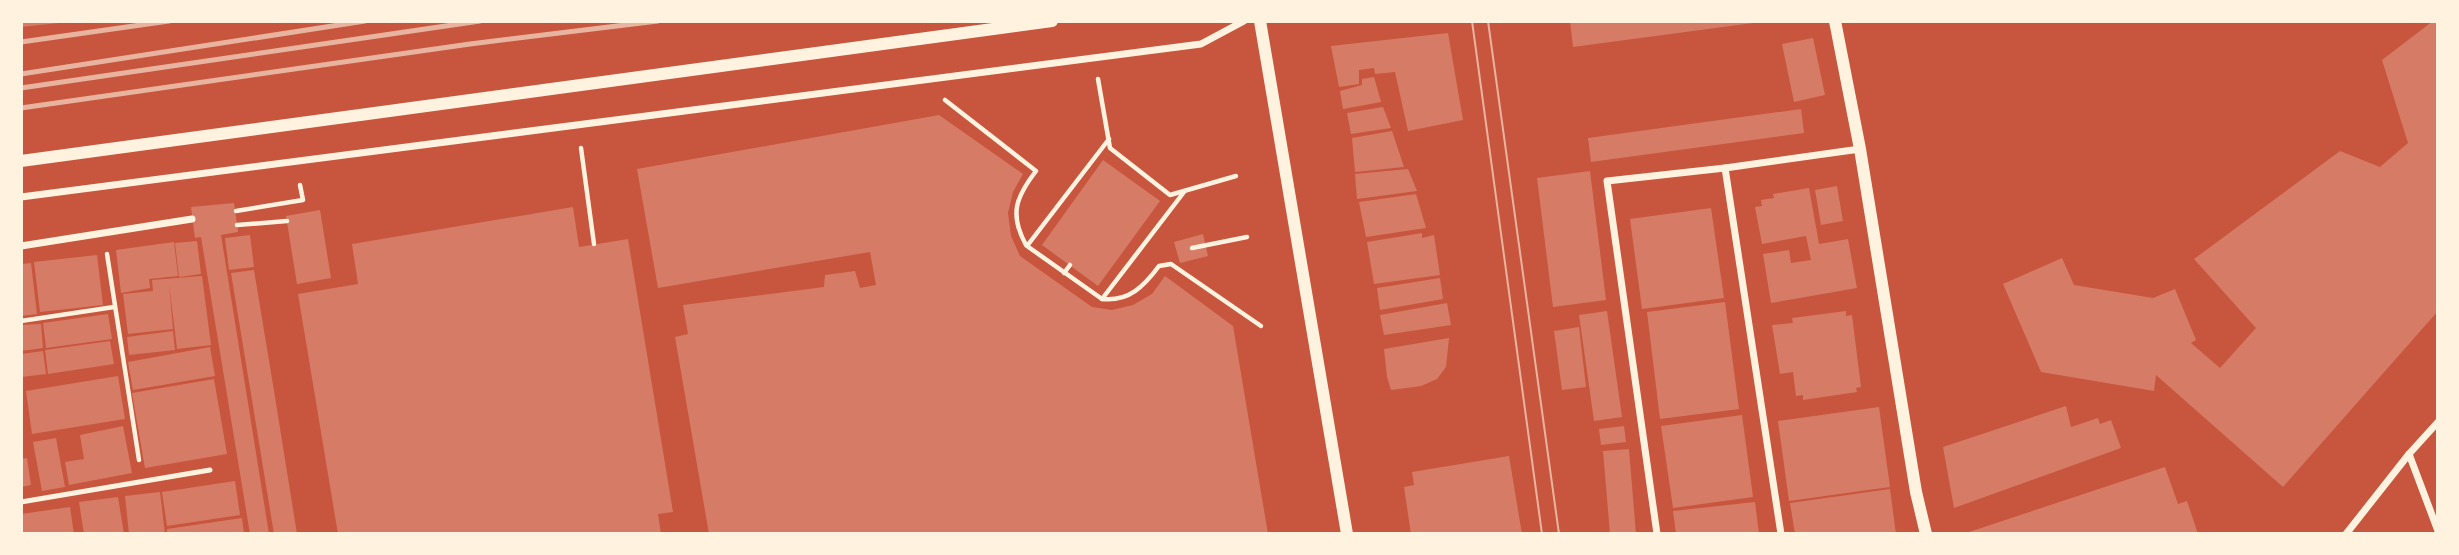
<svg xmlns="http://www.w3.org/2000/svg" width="2459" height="555" font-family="'Open Sans',sans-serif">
  <rect width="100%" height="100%" fill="#c8553d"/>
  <!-- building -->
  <g fill="#d67c66">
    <polygon points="21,21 59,21 59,23 21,27"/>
    <polygon points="1570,21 1753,21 1753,23 1573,47"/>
    <polygon points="2433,21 2438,21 2438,311 2283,487 2156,375 2154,391 2041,372 2003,284 2062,258 2074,285 2153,298 2175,289 2196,340 2191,343 2220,368 2256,328 2194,259 2340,151 2380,167 2408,143 2382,60"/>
    <polygon points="1448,33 1463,120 1408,131 1395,72 1375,74 1374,68 1359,70 1359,84 1339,87 1331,46"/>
    <polygon points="1813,38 1825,95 1794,102 1782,44"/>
    <polygon points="1374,77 1381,102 1343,109 1340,91 1362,85 1362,79"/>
    <polygon points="1383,107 1391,128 1351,134 1347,113"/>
    <polygon points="1801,109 1804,133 1591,162 1588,138"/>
    <polygon points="939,115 1023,174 1013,192 1008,213 1011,236 1020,256 1092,307 1112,310 1133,305 1152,294 1165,276 1233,326 1268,534 709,534 675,337 688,334 683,305 824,287 825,275 855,271 860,288 876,285 870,252 658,288 637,169"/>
    <polygon points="1392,131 1404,167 1355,172 1352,138"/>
    <polygon points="1103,160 1160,201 1098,286 1042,245"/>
    <polygon points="1408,169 1417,191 1357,199 1355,174"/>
    <polygon points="1590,171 1606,300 1553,307 1537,178"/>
    <polygon points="1837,186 1843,221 1821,225 1815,190"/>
    <polygon points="1809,188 1819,244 1848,239 1857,288 1771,303 1763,254 1789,250 1791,263 1811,260 1806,236 1762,244 1755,207 1762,206 1761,200 1774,198 1773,194"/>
    <polygon points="1416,194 1426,228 1366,237 1359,202"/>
    <polygon points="234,203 238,232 221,235 269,534 250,534 201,237 195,238 191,207"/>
    <polygon points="573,207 579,247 628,239 673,512 658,514 661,534 338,534 298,294 358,284 352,244"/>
    <polygon points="1711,208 1724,298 1642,309 1630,219"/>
    <polygon points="320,210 331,278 297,284 286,216"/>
    <polygon points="1422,233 1422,238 1434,235 1440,275 1374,284 1367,242"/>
    <polygon points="1203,234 1208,256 1180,263 1174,242"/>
    <polygon points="250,235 254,267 229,270 225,238"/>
    <polygon points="197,241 201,274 179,277 175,243"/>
    <polygon points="174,242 178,276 149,279 150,288 121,293 116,250"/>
    <polygon points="97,255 103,305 40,312 34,262"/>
    <polygon points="31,263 37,314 21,316 21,264"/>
    <polygon points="254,270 275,397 297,534 274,534 252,400 231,273"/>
    <polygon points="202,276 211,345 177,349 169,283 173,329 128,334 123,294 153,291 152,280"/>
    <polygon points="1440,278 1443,299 1380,310 1377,288"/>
    <polygon points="1725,302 1739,409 1660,419 1647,312"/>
    <polygon points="1447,303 1451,325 1384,335 1380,315"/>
    <polygon points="1607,311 1622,417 1594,421 1579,315"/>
    <polygon points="1846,311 1846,316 1852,315 1861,387 1856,388 1857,392 1803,400 1803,395 1796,396 1793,372 1780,374 1772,325 1793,323 1792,318"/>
    <polygon points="108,314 112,339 46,348 43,323"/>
    <polygon points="41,324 43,348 21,351 21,325"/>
    <polygon points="1579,327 1586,387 1562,390 1554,331"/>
    <polygon points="173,331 175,350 129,355 127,337"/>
    <polygon points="1449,338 1446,367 1437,379 1421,386 1391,390 1387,377 1384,349"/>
    <polygon points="110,341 114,364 48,374 45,350"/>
    <polygon points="210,347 215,376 133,390 128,362"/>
    <polygon points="43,351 46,374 22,377 21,354"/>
    <polygon points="118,376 125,419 32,434 26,391"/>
    <polygon points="214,379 227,454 145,468 132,393"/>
    <polygon points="2066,406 2071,427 2098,418 2100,424 2111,420 2121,448 1954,508 1943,447"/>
    <polygon points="1879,407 1890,487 1789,501 1778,421"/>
    <polygon points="1742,415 1753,497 1673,508 1661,426"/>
    <polygon points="123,426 132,473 69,485 65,462 84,459 80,435"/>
    <polygon points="1624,426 1626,442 1601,445 1599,429"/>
    <polygon points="56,438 65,487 42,491 33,442"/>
    <polygon points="1629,449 1636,534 1610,534 1603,451"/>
    <polygon points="1509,456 1522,534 1411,534 1404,487 1414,485 1412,472"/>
    <polygon points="27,458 31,485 21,487 21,459"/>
    <polygon points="2165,467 2178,504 2187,501 2198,534 1963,534"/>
    <polygon points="235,481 240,515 167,526 162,492"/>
    <polygon points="1890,489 1896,534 1795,534 1790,503"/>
    <polygon points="160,492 165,534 129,534 125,496"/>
    <polygon points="118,497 124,534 84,534 79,502"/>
    <polygon points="1755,502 1759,534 1676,534 1673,511"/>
    <polygon points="70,507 74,534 21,534 21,514"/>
    <polygon points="242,518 244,534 167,534 167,529"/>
  </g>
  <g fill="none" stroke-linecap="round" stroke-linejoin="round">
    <!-- path -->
    <g stroke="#fff3e0" stroke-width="4.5">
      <polyline points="1098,79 1110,148 1170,195 1236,176"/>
      <path d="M 945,100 L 1036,171 C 1016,197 1009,214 1026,245"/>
      <polyline points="1109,139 1027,246 1102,299 1184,192"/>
      <polyline points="581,148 594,244"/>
      <polyline points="236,211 303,200 300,185"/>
      <polyline points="237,225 287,221"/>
      <polyline points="1192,248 1247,237"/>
      <polyline points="107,254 139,460"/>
      <polyline points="1064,273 1070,265"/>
      <path d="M 1102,299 C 1129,302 1144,286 1159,266 L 1171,264 L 1261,326"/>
      <polyline points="21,321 114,307"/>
    </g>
    <!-- service -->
    <polyline stroke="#fff3e0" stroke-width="5" points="21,502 210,470"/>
    <!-- minor -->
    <g stroke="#fff3e0" stroke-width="7">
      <polyline points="1725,168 1781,534"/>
      <polyline points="21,197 1201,44 1244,21"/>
      <polyline points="21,246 192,219"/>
      <polyline points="2409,454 2438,531"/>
      <polyline points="1657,534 1607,181 1725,168 1860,149"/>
      <polyline points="2346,534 2409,454 2438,422"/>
    </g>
    <!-- tertiary -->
    <g stroke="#fff3e0" stroke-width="12">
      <polyline points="1260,21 1347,534"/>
      <polyline points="1835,21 1860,149 1916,492 1926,534"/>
      <polyline points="21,161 1052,21"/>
    </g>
    <!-- tram -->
    <g stroke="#e9b49f" stroke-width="2">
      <polyline points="1472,21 1542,534"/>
      <polyline points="1488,21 1559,534"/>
    </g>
    <!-- rail -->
    <g stroke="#e9b49f" stroke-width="5">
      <polyline points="21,42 169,21"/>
      <polyline points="21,74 365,21"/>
      <polyline points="21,88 480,21"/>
      <polyline points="21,108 470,44 658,21"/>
    </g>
  </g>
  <!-- border -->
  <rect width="2459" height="555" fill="none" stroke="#fff3e0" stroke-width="46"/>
</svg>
